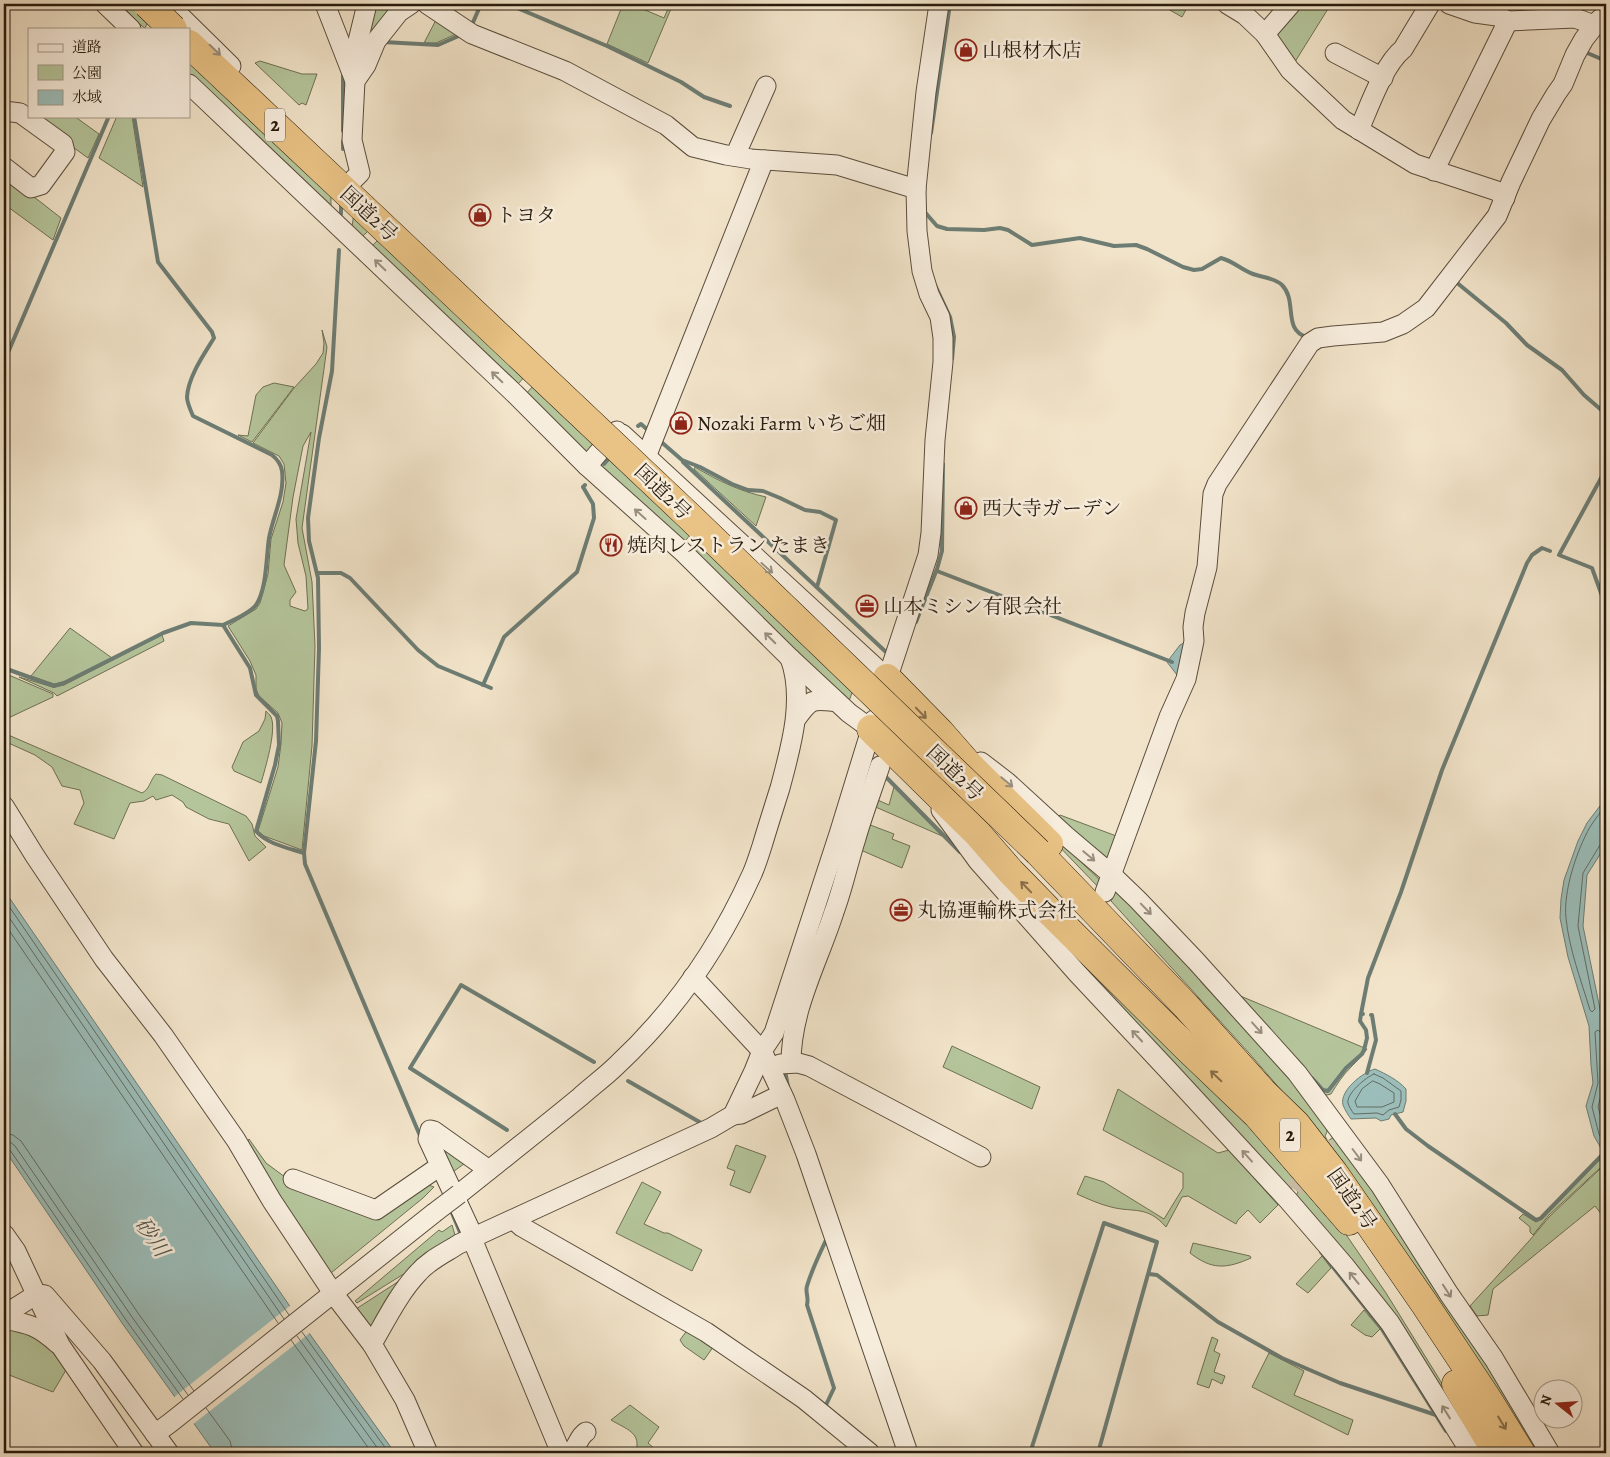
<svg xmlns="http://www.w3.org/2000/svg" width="1610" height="1457" font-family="Alegreya,'Noto Serif JP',serif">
  <rect width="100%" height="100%" fill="#f2e4ca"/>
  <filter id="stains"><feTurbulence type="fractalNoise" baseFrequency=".004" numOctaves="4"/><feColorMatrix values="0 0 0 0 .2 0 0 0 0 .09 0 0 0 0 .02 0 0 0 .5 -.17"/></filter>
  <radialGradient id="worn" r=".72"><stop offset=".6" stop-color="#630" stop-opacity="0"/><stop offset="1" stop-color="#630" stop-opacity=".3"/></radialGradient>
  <!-- green -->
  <g fill="#b5c59b" stroke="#6e7054" fill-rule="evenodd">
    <polygon points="120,4 132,4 149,20 145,28 142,26"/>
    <polygon points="369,4 402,4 375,36 366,33"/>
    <polygon points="623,4 631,4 664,18 670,4 673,4 648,63 607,44"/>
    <polygon points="1171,4 1189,4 1182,17 1168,9"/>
    <polygon points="1296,4 1331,4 1293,65 1270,35"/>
    <polygon points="437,18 461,32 436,43 424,43"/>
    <polygon points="189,56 331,191 331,206 352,226 354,214 370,229 361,238 189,78"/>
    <polygon points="260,61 302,74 317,74 306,105 302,103 299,105 255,63"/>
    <polygon points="30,116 74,116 99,134 88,158"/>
    <polygon points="117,116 132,116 143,187 99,158"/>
    <polygon points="6,175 61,218 53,240 4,204 4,185"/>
    <polygon points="381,237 526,375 518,384 369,249"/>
    <path d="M 322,330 L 327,347 L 302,528 L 312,582 L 315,646 L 312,746 L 302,850 L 264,836 L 258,831 L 278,767 L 281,744 L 282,723 L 278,713 L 259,696 L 256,689 L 256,675 L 250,661 L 228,626 L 256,609 L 260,603 L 268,574 L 271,539 L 283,502 L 286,483 L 284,464 L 279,456 L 253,443 L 294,388 L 316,364 L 323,353 L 324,343 ZM 311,432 L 296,519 L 298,543 L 306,576 L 308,609 L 305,611 L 290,606 L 290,600 L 296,592 L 284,565 L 293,497 L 303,446 Z"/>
    <polygon points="274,383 294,387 252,442 238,435 248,436 256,395 263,387"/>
    <polygon points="535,384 601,447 590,458 524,396"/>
    <polygon points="620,436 705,519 683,543 595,463"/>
    <path d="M 695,467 C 719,481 739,491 766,497 L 756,526 L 694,469 Z"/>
    <polygon points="714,529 862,666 849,701 847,702 694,552"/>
    <polygon points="70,628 112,658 64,682 54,684 31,676"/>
    <polygon points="162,635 164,641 57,696 54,693 19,677 53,687 64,685"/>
    <polygon points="4,673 53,694 53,697 4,720"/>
    <path d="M 266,711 C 267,713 270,714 271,717 C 277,730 265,769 261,783 L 234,771 L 232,767 L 243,742 L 259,731 L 265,719 Z"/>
    <path d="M 6,725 L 6,734 L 142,793 C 150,789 150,780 156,774 L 162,775 L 246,816 L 252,824 L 255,836 L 266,847 L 249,861 L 229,824 L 209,819 L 186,807 L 183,802 L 172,795 L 156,800 L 153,796 L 144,801 L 130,803 L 114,839 L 74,824 L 84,803 L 80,790 L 62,786 L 52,767 L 35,755 L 4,741 L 4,727 Z"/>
    <polygon points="999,784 1102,882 1103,892"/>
    <polygon points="894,787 942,836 871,805 873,798 889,805"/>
    <polygon points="1060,815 1119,837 1111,861 1058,817"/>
    <polygon points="865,823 894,834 892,839 910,846 902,868 856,848"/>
    <polygon points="1116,890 1199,976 1201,982 1246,1031 1252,1034 1291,1079 1327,1127 1327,1132 1325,1136 1328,1141 1332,1138 1337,1138 1375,1189 1544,1453 1531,1453 1341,1167 1281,1090 1249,1053 1111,901"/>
    <polygon points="1087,966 1306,1180 1347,1236 1386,1293 1485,1453 1475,1453 1296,1196 1298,1192 1294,1187 1288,1189 1087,972"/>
    <path d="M 1238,995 L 1367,1049 C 1362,1056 1357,1061 1351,1067 C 1343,1075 1337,1084 1331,1094 L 1327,1095 L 1320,1093 Z"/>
    <polygon points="952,1046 1040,1087 1032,1109 943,1067"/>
    <path d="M 1118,1089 L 1218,1153 L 1229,1150 L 1278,1205 L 1260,1223 L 1248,1210 L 1238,1220 L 1236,1224 L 1188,1196 L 1182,1197 L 1166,1227 C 1147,1205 1134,1213 1111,1207 C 1099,1204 1088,1199 1077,1194 L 1085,1176 L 1104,1182 L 1164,1219 L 1183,1188 L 1183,1173 L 1103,1130 Z"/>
    <polygon points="433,1136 468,1161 450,1174"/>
    <polygon points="249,1139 266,1163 289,1180 373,1215 423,1183 434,1187 423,1198 331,1273 268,1186 247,1143"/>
    <polygon points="736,1145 766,1156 750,1193 730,1185 735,1171 727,1168"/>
    <polygon points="1603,1158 1606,1162 1606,1173 1600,1168 1549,1215 1533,1235 1530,1232 1530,1227 1519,1218 1523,1214 1536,1222 1542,1219 1596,1163"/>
    <polygon points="1600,1169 1606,1176 1606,1220 1595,1206 1493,1289 1488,1315 1477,1316 1470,1306 1529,1241 1550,1216"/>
    <polygon points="642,1182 661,1192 644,1224 664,1233 668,1233 702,1250 692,1271 616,1233"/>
    <polygon points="452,1225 455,1235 452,1244 357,1303 355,1301 439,1230 442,1232"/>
    <path d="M 1193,1243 L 1250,1256 L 1251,1258 C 1226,1269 1212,1270 1190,1253 Z"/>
    <polygon points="1322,1256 1331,1268 1308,1293 1296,1284"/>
    <polygon points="413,1272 371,1330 356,1309"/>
    <polygon points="1364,1310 1380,1329 1372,1337 1365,1335 1351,1325"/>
    <polygon points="4,1324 42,1336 66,1370 53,1392 4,1373"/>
    <polygon points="688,1329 716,1343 704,1360 684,1346 680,1340"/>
    <polygon points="1212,1337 1218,1340 1214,1351 1220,1354 1214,1372 1225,1376 1222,1384 1212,1379 1209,1388 1197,1384"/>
    <polygon points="1269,1353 1304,1371 1294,1395 1353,1420 1348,1435 1252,1387"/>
    <path d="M 630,1405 L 659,1427 L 648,1443 L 656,1450 L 654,1453 L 635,1453 C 643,1433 626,1429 611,1420 Z"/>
  </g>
  <!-- water -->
  <g fill="#9cbeba" stroke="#6d7d74">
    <polygon points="1189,640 1182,673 1177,675 1167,662 1180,645"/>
    <polygon points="1606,798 1606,845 1587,875 1583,926 1606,1038 1606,1157 1594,1136 1586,1106 1593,1083 1591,1065 1589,1026 1568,957 1560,918 1561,899 1564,880 1578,841 1587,823"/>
    <polygon points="4,890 289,1305 395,1453 215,1453 122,1323 4,1149"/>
    <path d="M 1375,1069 C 1386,1074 1398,1080 1406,1089 L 1406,1101 L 1403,1112 L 1391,1115 L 1389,1119 L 1381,1121 L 1376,1118 L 1351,1119 C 1348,1115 1345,1110 1343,1105 C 1339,1091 1363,1072 1375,1069 Z"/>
  </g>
  <!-- pier -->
  <polygon fill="#f2e4ca" points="291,1305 311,1332 192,1425 173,1398"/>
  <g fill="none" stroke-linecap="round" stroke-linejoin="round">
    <!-- shore -->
    <g stroke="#626c63" stroke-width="1">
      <path d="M 1606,805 C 1601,812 1595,819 1590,827 C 1577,850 1563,891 1566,918 C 1569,949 1581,980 1590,1010 L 1592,1012 L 1595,1009 L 1578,926 L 1583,873 L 1600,845 L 1606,843"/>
      <polyline points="4,899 289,1315"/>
      <polyline points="4,910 284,1319"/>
      <polyline points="4,923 278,1323"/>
      <polyline points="1606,1035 1602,1034 1598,1030 1595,1032 1598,1083 1592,1107 1599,1134 1606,1147"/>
      <polyline points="1606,1041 1603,1042 1601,1043 1604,1083 1598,1107 1606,1134"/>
      <path d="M 1374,1074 L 1383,1078 L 1401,1091 L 1401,1100 L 1399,1107 L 1389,1110 L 1383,1115 L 1377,1113 L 1354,1114 C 1352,1111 1349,1107 1348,1103 C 1346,1094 1366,1077 1374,1074 Z"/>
      <polygon points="1373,1081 1380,1084 1394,1093 1394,1102 1382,1107 1357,1107 1355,1101 1362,1089"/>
      <polyline points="4,1133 13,1135 21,1141 138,1313 194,1391"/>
      <polyline points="4,1141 10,1142 15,1146 132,1317 188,1395"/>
      <polyline points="4,1147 10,1150 126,1320 183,1399"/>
      <polyline points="302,1332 389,1453"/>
      <polyline points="297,1336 381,1453"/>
      <polyline points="291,1340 372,1453"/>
      <polyline points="206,1408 230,1441 233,1453"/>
    </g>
    <!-- stream -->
    <g stroke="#6d7d74" stroke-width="4">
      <polyline points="508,4 607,46 681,82 704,97 730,106"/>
      <polyline points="471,27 481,4"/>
      <polyline points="383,42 438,45 461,35"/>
      <polyline points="1585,52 1606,61"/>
      <polyline points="343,73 343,131"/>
      <path d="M 134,116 L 158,262 L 212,332 L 214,338 C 204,354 188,377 187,397 C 187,403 191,411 193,416 L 272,455 C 277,459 281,464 282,471 C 285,494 273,516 269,538 C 266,558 267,588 256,605 C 250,613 232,621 223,625"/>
      <polyline points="931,133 950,4"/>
      <polyline points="343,141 343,149"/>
      <path d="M 923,210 L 937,226 L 947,229 L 984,230 L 1000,228 L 1008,230 L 1032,245 L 1080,238 L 1114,246 L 1136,245 L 1147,249 L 1183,267 L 1194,270 L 1202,269 L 1221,258 C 1233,261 1242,270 1253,274 C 1261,277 1275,278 1282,285 C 1298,301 1282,330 1307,337"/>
      <polyline points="341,214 341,202"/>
      <polyline points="339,250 332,371 319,438 308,518 309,541 318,578 319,648 316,741 304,853 305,864 421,1138"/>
      <polyline points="1456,282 1506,323 1527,345 1562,370 1584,395 1606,414"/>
      <polyline points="935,285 950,317 954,337 952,359"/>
      <polyline points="4,362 109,116"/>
      <polyline points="638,426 641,424 650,432"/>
      <polyline points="659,440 682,460 700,467 732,484 748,490 763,491 780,498 805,510 820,512 836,520 817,587"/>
      <polyline points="683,462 887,653"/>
      <polyline points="604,464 611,456"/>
      <polyline points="1606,469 1559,555 1592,568 1606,607"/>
      <polyline points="937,571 1172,662"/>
      <polyline points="317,573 341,573 350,578 418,650 438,666 491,688"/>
      <polyline points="916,622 937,569 942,551 943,464"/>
      <path d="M 4,668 L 54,686 L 64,683 L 163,633 L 191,623 L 223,625 L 250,668 L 256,695 L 277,716 L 278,721 L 279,745 L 275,765 L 256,831 C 267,844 288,848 304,853"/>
      <polyline points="483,685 504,637 577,572 594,518 593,504 583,487 585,485"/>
      <polyline points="884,775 960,852"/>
      <polyline points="817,934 832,888"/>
      <polyline points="1363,1014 1361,1014 1368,978 1401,892 1442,770 1527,563 1532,555 1542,548 1550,551"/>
      <polyline points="785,1070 788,1087"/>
      <polyline points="1367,1073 1376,1040 1372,1015 1371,1015"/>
      <polyline points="1312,1078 1323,1090 1328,1091 1346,1068 1362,1054 1364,1050 1367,1038 1366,1030 1360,1021 1361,1014"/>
      <polyline points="628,1081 703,1124"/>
      <polyline points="1395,1114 1406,1129 1428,1146 1536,1220 1541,1218 1606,1151"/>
      <polyline points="507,1130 410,1068 461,985 594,1062"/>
      <polyline points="452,1213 462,1237"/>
      <polyline points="1321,1252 1380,1326 1446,1431"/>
      <polyline points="1149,1274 1157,1275 1218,1322 1282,1358 1340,1383 1436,1415"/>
      <path d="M 825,1407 L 834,1388 L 807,1305 C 809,1296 805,1293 807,1286 C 812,1269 820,1253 827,1238"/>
      <polyline points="801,1453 802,1452"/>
      <polyline points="1030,1453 1104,1223 1157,1242 1098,1453"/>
    </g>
    <!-- minor-tunnel -->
    <polyline stroke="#c9bca4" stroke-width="19" stroke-dasharray="19 9" stroke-linecap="butt" points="1295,1190 1327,1139"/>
    <!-- minor casing -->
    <g stroke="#5a4d3c" stroke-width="21">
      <g id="minor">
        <polyline points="105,4 131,29"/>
        <polyline points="168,4 231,66"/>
        <polyline points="325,4 355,81"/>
        <polyline points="427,4 472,34 565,71 666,125 693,147 726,155 751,159 837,165 916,189"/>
        <polyline points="1227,4 1245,15 1265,34"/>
        <polyline points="1291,4 1265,34 1290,70 1343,120 1415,164 1497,191 1505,198"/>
        <polyline points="1449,4 1475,13 1497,16 1508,21 1575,18 1594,25"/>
        <polyline points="1335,53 1383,78"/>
        <polyline points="351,70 367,4"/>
        <polyline points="189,84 515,394 587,466 684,553 790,658 849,713 871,729"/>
        <polyline points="4,111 20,113 63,144 65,152 41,185 31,188 4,167"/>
        <path d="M 1359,130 C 1369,107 1384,64 1403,49 L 1430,4"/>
        <polyline points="735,156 766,86"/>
        <polyline points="1434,171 1508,21"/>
        <polyline points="352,181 360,173 352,140 355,81 366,65 376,41 399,12 411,4"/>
        <polyline points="622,434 887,678"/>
        <polyline points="646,457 764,160"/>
        <polyline points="587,466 617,431"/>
        <polyline points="884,689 928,555 931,533 935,440 943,362 943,338 940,317 929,294 922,271 917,231 916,189 926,92 939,4"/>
        <path d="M 796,719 C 811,698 812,699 837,702"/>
        <polyline points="981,762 1007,782 1066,836 1112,875 1138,900 1196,961 1297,1073 1380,1185 1449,1294 1494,1359 1550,1453"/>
        <polyline points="4,806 35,856 104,959 163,1035 236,1140 272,1201 333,1293 372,1344 405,1400 428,1453"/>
        <polyline points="941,810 978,861 1077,973 1167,1069 1288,1200 1344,1265 1390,1323 1471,1453"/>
        <polyline points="1105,892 1169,717 1186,679 1194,641 1193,627 1195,613 1207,567 1213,494 1217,484 1310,343 1318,338 1333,336 1383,332 1403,324 1426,308 1497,216 1511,182 1541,119 1556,94 1563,84 1575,55 1584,39 1599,20 1606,14"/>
        <polyline points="693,977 762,1051 785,1100 806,1154 908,1453"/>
        <path d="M 791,1063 C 791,1009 818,962 834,912 C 843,888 848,863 856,838 C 863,814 872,790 880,766"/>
        <polyline points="780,1064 798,1063 809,1066 981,1157"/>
        <polyline points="733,1115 741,1114 782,1094"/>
        <polyline points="489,1170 434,1131 430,1130 428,1139 474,1238 475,1246 561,1453"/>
        <polyline points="293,1179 376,1210 440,1166"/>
        <path d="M 459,1194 C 499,1162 540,1130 580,1097 C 592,1086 606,1076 617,1065 C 674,1012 720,945 752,874 C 756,865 759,855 762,846 C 768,826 774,807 780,788 C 791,747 805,699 790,658"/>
        <polyline points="514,1220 522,1227 706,1332 804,1399 870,1453"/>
        <polyline points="4,1234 16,1251 60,1345 134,1453"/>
        <polyline points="4,1315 37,1294 45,1295 102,1361 169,1453"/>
        <path d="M 4,1319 C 30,1324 38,1326 58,1344"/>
        <path d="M 372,1344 C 386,1320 399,1293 418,1273 C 429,1260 445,1253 459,1244 L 711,1128 L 733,1115 L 754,1071 L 762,1051 L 774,1033 L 839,834 L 874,720"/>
        <polyline points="155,1434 170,1423 434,1213"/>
        <path d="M 570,1453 C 578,1447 578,1437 586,1432"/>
      </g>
    </g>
    <!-- highway casing -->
    <g stroke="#271b0c" stroke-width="29">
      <g id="highway">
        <polyline points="189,44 362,207"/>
        <polyline points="887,678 940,732 968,764 1049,844"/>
        <polyline points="871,729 978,834 1011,872 1052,914 1186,1047 1257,1115 1349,1221"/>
        <polyline points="1038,852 1186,1006 1264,1093 1296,1124 1334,1173 1424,1303 1489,1401 1521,1453"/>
        <polyline points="1456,1384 1497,1453"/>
      </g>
    </g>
    <!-- minor -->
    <use href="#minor" stroke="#f7eddd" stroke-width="19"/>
    <!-- highway -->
    <use href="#highway" stroke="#e9c285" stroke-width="28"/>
    <!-- minor-bridge casing -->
    <g stroke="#5a4d3c" stroke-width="21" stroke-linecap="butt">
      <polyline id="minor-bridge" points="434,1213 459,1194"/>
    </g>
    <!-- highway-bridge casing -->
    <g stroke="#271b0c" stroke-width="29" stroke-linecap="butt">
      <g id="highway-bridge">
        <polyline points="147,4 173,29"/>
        <polyline points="362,207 691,518 1038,852"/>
      </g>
    </g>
    <!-- minor-bridge -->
    <use href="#minor-bridge" stroke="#f7eddd" stroke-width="19"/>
    <!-- highway-bridge -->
    <use href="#highway-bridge" stroke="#e9c285" stroke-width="28"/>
  </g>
  <!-- one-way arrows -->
  <defs><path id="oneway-shaft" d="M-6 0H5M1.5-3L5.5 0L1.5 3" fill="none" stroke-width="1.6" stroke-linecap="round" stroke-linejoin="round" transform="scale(1.25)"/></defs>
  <g stroke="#998e7f">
    <use href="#oneway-shaft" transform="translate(215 50) rotate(44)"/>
    <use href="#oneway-shaft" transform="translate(380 265) rotate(-136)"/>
    <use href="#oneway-shaft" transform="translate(497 377) rotate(-136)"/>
    <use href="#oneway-shaft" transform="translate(640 514) rotate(-138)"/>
    <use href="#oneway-shaft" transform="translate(767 568) rotate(42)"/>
    <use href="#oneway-shaft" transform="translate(770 638) rotate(-135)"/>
    <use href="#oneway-shaft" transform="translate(1007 782) rotate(40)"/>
    <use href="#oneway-shaft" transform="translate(1089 856) rotate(40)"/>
    <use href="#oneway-shaft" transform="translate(1146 909) rotate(46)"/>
    <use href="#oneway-shaft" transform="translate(1257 1028) rotate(48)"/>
    <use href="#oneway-shaft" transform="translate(1137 1036) rotate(-133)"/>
    <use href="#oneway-shaft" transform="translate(1357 1155) rotate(53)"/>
    <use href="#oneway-shaft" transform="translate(1247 1156) rotate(-132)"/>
    <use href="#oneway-shaft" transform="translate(1354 1278) rotate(-129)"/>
    <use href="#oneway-shaft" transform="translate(1447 1291) rotate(57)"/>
    <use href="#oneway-shaft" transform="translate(1446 1412) rotate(-122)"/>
  </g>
  <g stroke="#886e48">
    <use href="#oneway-shaft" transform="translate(921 713) rotate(46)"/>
    <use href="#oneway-shaft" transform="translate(1026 887) rotate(-134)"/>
    <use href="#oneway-shaft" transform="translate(1216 1076) rotate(-136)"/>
    <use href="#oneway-shaft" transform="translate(1502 1423) rotate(59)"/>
  </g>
  <!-- icons -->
  <defs>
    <g id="shop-ring" transform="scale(1.125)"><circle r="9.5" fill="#f7eddd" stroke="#8f2418" stroke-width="1.5"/><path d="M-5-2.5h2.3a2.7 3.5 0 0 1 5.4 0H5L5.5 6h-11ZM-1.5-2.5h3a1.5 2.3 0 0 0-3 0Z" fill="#8f2418"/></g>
    <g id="restaurant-ring" transform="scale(1.125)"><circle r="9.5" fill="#f7eddd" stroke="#8f2418" stroke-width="1.5"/><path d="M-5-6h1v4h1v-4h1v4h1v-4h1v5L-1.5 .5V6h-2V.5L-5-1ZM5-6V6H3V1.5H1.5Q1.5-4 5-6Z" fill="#8f2418"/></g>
    <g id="office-ring" transform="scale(1.125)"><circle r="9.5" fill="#f7eddd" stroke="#8f2418" stroke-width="1.5"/><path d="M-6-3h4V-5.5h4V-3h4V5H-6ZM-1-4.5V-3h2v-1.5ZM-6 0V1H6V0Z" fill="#8f2418"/></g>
  </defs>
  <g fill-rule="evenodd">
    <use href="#shop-ring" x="966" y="50"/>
    <use href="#shop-ring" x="480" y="215"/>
    <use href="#shop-ring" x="681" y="423"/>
    <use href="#shop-ring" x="966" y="508"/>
    <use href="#restaurant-ring" x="611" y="545"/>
    <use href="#office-ring" x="867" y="606"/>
    <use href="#office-ring" x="901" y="910"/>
  </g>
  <g text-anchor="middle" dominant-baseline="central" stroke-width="5" stroke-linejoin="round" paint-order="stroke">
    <!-- shield labels -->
    <g fill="#f7eddd" stroke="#655a4b" stroke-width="1">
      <rect x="265" y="108.5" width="20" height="33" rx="4"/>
      <rect x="1280" y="1118.5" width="20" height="33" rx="4"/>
    </g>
    <g font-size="19" font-weight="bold" fill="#271b0c">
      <text x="275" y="125">2</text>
      <text x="1290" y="1135">2</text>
    </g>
    <!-- poi labels -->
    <g font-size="20" fill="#271b0c" stroke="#f7eddd" text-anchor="start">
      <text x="982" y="50">山根材木店</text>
      <text x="496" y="215">トヨタ</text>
      <text x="697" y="423">Nozaki Farm いちご畑</text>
      <text x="982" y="508">西大寺ガーデン</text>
      <text x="627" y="545">焼肉レストラン たまき</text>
      <text x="883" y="606">山本ミシン有限会社</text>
      <text x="917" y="910">丸協運輸株式会社</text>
    </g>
    <!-- street labels -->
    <g font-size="20" fill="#271b0c" stroke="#f7eddd">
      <text transform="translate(369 214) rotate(43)">国道2号</text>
      <text transform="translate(663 492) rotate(44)">国道2号</text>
      <text transform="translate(955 773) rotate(44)">国道2号</text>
      <text transform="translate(1352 1199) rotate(55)">国道2号</text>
    </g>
    <!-- water labels -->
    <g font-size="21" font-style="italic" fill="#505449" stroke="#f7eddd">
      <text transform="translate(152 1237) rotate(56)">砂川</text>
    </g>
  </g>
  <!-- margin -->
  <rect width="1610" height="1457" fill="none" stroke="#f2e4ca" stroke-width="20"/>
  <rect x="5" y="5" width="1600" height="1447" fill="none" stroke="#271b0c" stroke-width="2.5"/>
  <rect x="10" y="10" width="1590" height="1437" fill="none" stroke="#271b0c"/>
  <!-- legend -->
  <rect x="28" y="28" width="162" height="90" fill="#f7eddd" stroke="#a49989"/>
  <rect x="38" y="44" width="25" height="8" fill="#f7eddd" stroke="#a49989"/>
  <text x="72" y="52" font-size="15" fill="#271b0c">道路</text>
  <rect x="38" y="65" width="25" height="15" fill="#b5c59b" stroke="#a49989"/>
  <text x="72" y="78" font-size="15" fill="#271b0c">公園</text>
  <rect x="38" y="90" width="25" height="15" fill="#9cbeba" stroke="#a49989"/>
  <text x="72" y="102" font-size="15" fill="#271b0c">水域</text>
  <!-- north arrow -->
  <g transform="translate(1558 1404) rotate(287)"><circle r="24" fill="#f7eddd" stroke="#a49989"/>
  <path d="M0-4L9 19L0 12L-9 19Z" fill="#8f2418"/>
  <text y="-8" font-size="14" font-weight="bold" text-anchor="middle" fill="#271b0c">N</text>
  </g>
  <rect width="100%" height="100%" filter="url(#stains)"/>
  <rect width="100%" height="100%" fill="url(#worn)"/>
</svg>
